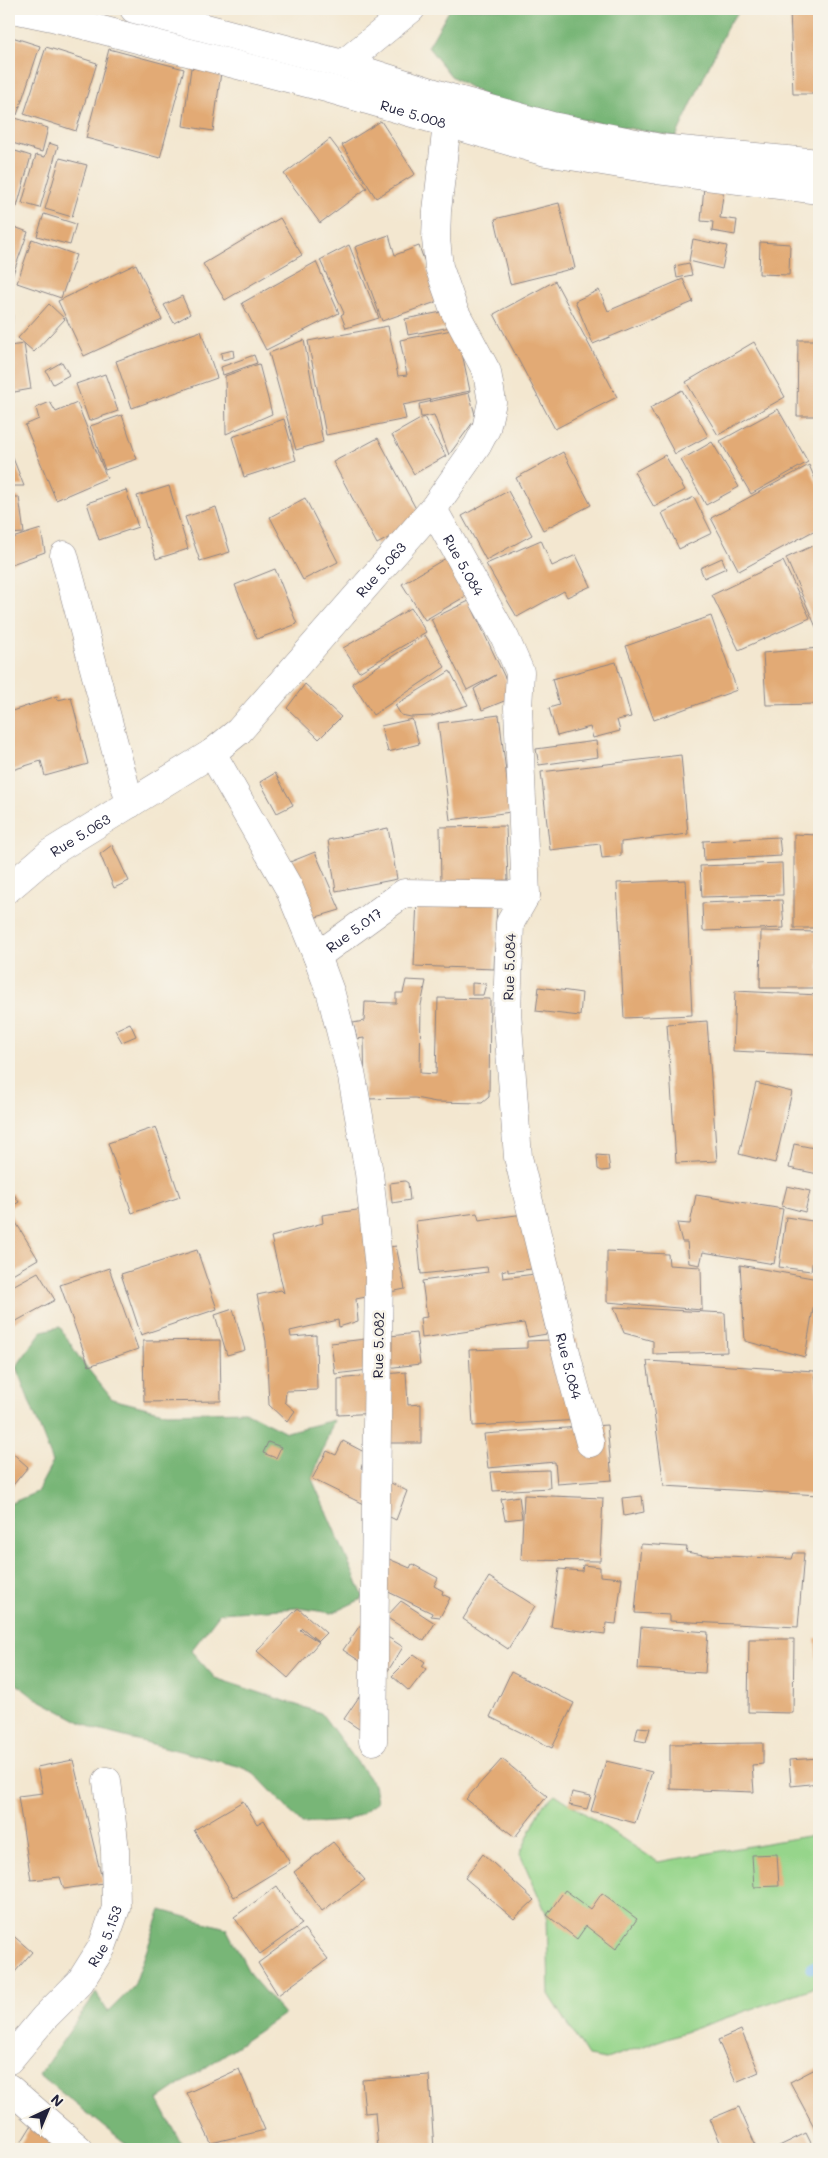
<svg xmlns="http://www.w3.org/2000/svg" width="828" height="2158" font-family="Mali,sans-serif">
  <rect width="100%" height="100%" fill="#f7f3e8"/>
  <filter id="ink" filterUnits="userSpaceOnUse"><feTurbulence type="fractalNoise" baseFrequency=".02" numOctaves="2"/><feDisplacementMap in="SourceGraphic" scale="10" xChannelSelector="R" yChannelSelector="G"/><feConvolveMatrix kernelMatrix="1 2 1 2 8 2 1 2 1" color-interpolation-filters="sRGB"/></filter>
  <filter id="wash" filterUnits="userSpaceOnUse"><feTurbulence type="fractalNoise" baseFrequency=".0096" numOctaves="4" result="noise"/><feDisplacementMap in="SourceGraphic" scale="20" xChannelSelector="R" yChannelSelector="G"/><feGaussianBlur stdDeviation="1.12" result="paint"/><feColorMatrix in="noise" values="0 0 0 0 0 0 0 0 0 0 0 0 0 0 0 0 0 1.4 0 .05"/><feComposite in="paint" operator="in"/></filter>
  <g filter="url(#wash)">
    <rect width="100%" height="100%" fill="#f3e7d0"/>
    <!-- green -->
    <polygon fill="#96d58b" stroke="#5c7c63" points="555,1794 658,1862 819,1834 819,1986 606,2059 588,2056 549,1994 547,1915 520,1854 542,1806"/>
    <!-- forest -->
    <g fill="#78b677" stroke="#4d6c59">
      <polygon points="450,9 742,9 729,23 676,137 498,104 451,76 428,47"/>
      <polygon points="60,1327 80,1359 112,1399 167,1413 245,1411 286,1432 334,1420 312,1479 364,1598 332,1613 298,1608 220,1613 191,1651 215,1678 321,1713 374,1785 377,1802 362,1813 346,1821 302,1824 254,1773 238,1766 94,1729 32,1696 9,1678 9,1504 37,1492 53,1462 16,1367 42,1331"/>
      <polygon points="161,1910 226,1928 251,1976 284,2014 158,2100 184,2149 133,2149 39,2075 96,1993 108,2012 134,1986"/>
    </g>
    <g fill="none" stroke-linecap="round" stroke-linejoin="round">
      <!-- stream -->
      <polyline stroke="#7dbef2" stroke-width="11" points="811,1968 819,1964"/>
    </g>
    <g id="blocks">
      <!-- building -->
      <g fill="#e2aa74">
        <polygon points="790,9 819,9 819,94 793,94"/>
        <polygon points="9,36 40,46 17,115 9,112"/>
        <polygon points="46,47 97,63 76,131 24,114"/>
        <polygon points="109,49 184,69 160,158 86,138"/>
        <polygon points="191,68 221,72 213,131 183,126"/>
        <polygon points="12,117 48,128 42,152 9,142 9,130"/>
        <polygon points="381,121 415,174 376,198 342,145"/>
        <polygon points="330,139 367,188 320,223 284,174"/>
        <polygon points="49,143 58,146 40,208 22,203 36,155 45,157"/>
        <polygon points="9,149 31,156 17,207 9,204"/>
        <polygon points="60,158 87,165 72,217 45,209"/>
        <polygon points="704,186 724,188 720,218 737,220 735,235 712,231 713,222 701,221"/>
        <polygon points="559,203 575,268 510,284 495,219"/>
        <polygon points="44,214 76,224 70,245 37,236"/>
        <polygon points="280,218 302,255 225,300 203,264"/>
        <polygon points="9,225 28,232 9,285"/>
        <polygon points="389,235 395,255 419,246 439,301 382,321 355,247"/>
        <polygon points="32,239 76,255 61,298 17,283"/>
        <polygon points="693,239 727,246 722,269 689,261"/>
        <polygon points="760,242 790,244 789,275 759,274"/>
        <polygon points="349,245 379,318 346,328 341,315 344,313 320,260"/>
        <polygon points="316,262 339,313 266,350 242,303"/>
        <polygon points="689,263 692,275 677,278 675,266"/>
        <polygon points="136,264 162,320 84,356 58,301"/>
        <polygon points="683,279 693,302 593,344 575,301 599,290 608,311"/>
        <polygon points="555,281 617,397 555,429 494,314"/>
        <polygon points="182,296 190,314 174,323 164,305"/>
        <polygon points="49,304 65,319 34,352 18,338"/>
        <polygon points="9,308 13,308 12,343 9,343"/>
        <polygon points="447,311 450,327 408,335 405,319"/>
        <polygon points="388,326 398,376 407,375 400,340 457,329 470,391 403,405 406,419 326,435 308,341"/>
        <polygon points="201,331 217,378 132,408 116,361"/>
        <polygon points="304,340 323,442 296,450 269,353"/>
        <polygon points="798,340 819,340 819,416 797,416"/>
        <polygon points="754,342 785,397 718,435 686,382"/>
        <polygon points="24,344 31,389 9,393 9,346"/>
        <polygon points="233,350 234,357 222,360 221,353"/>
        <polygon points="254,355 257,363 223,375 221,367"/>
        <polygon points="62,362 69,375 53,384 46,371"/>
        <polygon points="259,364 272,414 226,434 225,376"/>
        <polygon points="105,374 118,411 89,421 76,384"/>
        <polygon points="682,390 708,436 675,454 650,408"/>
        <polygon points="469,393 476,418 449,455 434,415 424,417 446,456 414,474 392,435 424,417 421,417 419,404"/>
        <polygon points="50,402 56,412 77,403 107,478 56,500 25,425 39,419 36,408"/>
        <polygon points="778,409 808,462 751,494 720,441"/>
        <polygon points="122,415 137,459 105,470 90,426"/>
        <polygon points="284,419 296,460 244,477 232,437"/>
        <polygon points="378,438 422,520 377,544 333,462"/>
        <polygon points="712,442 739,487 706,505 681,460"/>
        <polygon points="9,448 24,486 9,486"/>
        <polygon points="563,452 591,505 543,530 516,478"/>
        <polygon points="665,455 685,490 654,507 634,472"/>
        <polygon points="809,465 819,488 819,528 739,571 711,518"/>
        <polygon points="169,486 188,549 156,559 137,496"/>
        <polygon points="126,490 138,527 99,540 87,503"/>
        <polygon points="508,491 532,535 486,560 462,516"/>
        <polygon points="9,497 19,497 24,533 9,534"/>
        <polygon points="694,497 712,533 679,549 662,513"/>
        <polygon points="305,498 338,562 303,580 270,517"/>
        <polygon points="216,507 230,552 200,561 185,517"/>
        <polygon points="41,529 45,552 9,565 9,539"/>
        <polygon points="541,540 552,566 576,555 591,586 567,597 564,591 517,617 486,564"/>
        <polygon points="819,543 819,634 786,558"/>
        <polygon points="446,558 466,596 425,620 402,584"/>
        <polygon points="722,558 726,568 704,578 700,568"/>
        <polygon points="783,561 810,618 739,650 712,595"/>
        <polygon points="275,569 297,624 257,639 235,585"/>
        <polygon points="469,601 514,697 482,710 474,689 496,675 467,690 431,619"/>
        <polygon points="411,608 426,632 359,672 343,648"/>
        <polygon points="711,616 737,690 654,720 626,646"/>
        <polygon points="425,635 445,667 373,715 352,683"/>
        <polygon points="819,648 819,704 766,705 763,653"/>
        <polygon points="616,662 631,717 617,720 620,731 593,738 590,727 557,736 549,708 559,705 552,679"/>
        <polygon points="450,671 468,705 432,716 411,717 401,715 395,705"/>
        <polygon points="305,684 341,717 319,739 287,708"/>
        <polygon points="57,696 58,700 71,697 88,764 45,776 41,761 9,771 9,712"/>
        <polygon points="499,715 511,812 450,820 438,723"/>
        <polygon points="412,719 419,744 388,752 381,726"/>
        <polygon points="596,741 598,757 539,765 536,749"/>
        <polygon points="681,755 688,834 621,842 621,856 602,858 600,844 550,850 541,772"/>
        <polygon points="275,773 293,805 277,813 260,782"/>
        <polygon points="506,826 508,880 441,882 440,827"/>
        <polygon points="388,828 397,879 336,891 328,840"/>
        <polygon points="794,834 819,835 819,928 794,928"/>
        <polygon points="779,837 781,856 704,860 703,841"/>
        <polygon points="112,845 129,881 114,888 100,854"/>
        <polygon points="315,852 340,910 313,918 290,862"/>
        <polygon points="782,863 783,895 702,897 700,866"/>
        <polygon points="686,880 692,1015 624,1018 617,883"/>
        <polygon points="417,900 497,903 494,969 414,966"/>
        <polygon points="782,900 784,928 703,931 702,903"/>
        <polygon points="761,931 819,932 819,988 760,988"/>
        <polygon points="406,980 426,981 421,1005 420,1073 436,1074 438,998 490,999 489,1097 482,1103 436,1102 415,1098 365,1099 364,1038 357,1039 353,1023 364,1021 365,1002 396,1003 396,993 403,993"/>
        <polygon points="472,983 486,984 483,995 472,995"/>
        <polygon points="539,987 582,993 580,1016 536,1011"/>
        <polygon points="735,991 819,995 819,1055 733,1051"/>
        <polygon points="707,1021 717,1161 676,1163 667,1024"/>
        <polygon points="130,1023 136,1036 122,1042 115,1030"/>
        <polygon points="756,1083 792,1092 775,1163 739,1154"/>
        <polygon points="156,1127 180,1197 132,1213 108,1143"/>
        <polygon points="794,1144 819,1149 818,1174 789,1168"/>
        <polygon points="597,1155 608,1156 610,1170 602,1171 598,1169"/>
        <polygon points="405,1181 408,1183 410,1200 392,1203 390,1183"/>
        <polygon points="787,1186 810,1191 805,1212 782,1206"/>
        <polygon points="13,1193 19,1202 9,1208 9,1196"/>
        <polygon points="696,1195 783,1209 774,1264 703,1252 700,1265 689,1263 687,1242 682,1242 677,1223 690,1224"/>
        <polygon points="371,1208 384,1248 396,1246 405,1289 356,1299 358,1321 339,1327 338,1320 290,1331 291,1337 316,1335 317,1390 286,1391 285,1402 295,1411 287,1422 269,1405 266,1341 257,1295 281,1290 284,1293 271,1237 323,1223 322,1215"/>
        <polygon points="9,1211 38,1259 9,1276"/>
        <polygon points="539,1212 554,1266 508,1272 508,1269 502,1271 503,1278 559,1271 544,1321 547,1334 528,1337 524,1323 422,1338 420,1318 427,1317 422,1281 488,1272 487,1267 421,1274 416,1221 477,1213 479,1220"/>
        <polygon points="786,1217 819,1222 811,1271 779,1267"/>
        <polygon points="197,1250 217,1309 141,1335 121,1274"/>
        <polygon points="607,1251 668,1254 669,1265 701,1267 702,1310 607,1302"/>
        <polygon points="740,1265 818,1279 805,1357 745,1341"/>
        <polygon points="109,1268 138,1349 89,1366 60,1285"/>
        <polygon points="38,1272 55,1300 9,1325 9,1288"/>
        <polygon points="614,1307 725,1313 727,1352 653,1354 653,1341 624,1333"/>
        <polygon points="233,1309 245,1350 227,1355 215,1315"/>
        <polygon points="416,1333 420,1364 335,1374 331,1343"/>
        <polygon points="577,1339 581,1420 473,1426 469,1350 527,1348 527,1341"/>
        <polygon points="220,1340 221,1401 144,1402 143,1341"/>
        <polygon points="647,1361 815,1371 819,1414 819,1495 664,1486"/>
        <polygon points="406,1372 408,1405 421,1404 421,1443 379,1443 378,1413 338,1415 338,1379"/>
        <polygon points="607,1425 612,1480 557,1484 555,1462 488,1468 484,1434"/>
        <polygon points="343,1441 366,1453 361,1468 407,1491 396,1520 312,1479 327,1451 336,1455"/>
        <polygon points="268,1442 281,1447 276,1458 263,1453"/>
        <polygon points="9,1450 28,1467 9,1490"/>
        <polygon points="549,1470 550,1488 493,1491 491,1472"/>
        <polygon points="524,1495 603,1498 600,1561 521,1560"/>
        <polygon points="519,1496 522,1518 505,1520 501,1499"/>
        <polygon points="642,1496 644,1512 624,1516 622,1498"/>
        <polygon points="641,1544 687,1547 686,1552 704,1555 792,1559 794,1553 804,1553 798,1627 669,1621 669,1615 635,1613"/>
        <polygon points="389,1559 410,1568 412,1564 438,1578 434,1586 443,1591 442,1594 450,1598 440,1617 431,1616 432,1613 376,1586"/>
        <polygon points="583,1565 600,1567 600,1576 622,1578 616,1624 606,1623 605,1634 551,1627 559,1569 582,1571"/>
        <polygon points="489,1577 535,1606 508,1649 463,1619"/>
        <polygon points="401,1601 435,1623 424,1641 386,1617"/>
        <polygon points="298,1608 326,1633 318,1641 302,1628 300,1630 319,1642 288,1678 257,1651"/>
        <polygon points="363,1621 403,1647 384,1677 343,1650"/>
        <polygon points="641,1627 708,1632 705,1673 638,1669"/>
        <polygon points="815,1638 819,1638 819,1673 818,1673"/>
        <polygon points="749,1639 794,1639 793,1713 748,1712"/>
        <polygon points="414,1654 425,1662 422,1666 426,1669 409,1691 392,1676"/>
        <polygon points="511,1672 574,1703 552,1748 490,1717"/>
        <polygon points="363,1691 368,1735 344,1719"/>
        <polygon points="638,1727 650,1728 646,1742 635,1740"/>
        <polygon points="763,1743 763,1764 752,1765 754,1792 670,1789 670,1744"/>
        <polygon points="819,1758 819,1783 791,1786 789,1760"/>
        <polygon points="502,1759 547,1796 515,1837 466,1799"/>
        <polygon points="73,1760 103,1883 64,1889 60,1877 31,1880 18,1796 43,1793 37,1767"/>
        <polygon points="606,1761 652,1772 635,1823 591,1811"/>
        <polygon points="572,1792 591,1796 587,1809 569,1805"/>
        <polygon points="243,1801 257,1824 264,1820 290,1863 234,1897 194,1830"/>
        <polygon points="333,1842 365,1880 322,1911 294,1872"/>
        <polygon points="483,1854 534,1900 514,1919 465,1878"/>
        <polygon points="777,1854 779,1886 754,1887 752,1855"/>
        <polygon points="277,1886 302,1924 260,1954 234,1917"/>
        <polygon points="565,1890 591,1909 602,1893 637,1919 616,1949 586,1926 577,1939 547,1915"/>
        <polygon points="304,1929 328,1959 278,1995 258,1963"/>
        <polygon points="9,1932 32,1952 9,1979"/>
        <polygon points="741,2030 759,2072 736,2082 718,2040"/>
        <polygon points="819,2067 819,2136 790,2082"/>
        <polygon points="239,2069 265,2130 211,2143 187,2093"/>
        <polygon points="429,2075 434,2149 378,2149 375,2112 365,2113 362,2080"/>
        <polygon points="739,2107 757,2149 723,2149 710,2119"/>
        <polygon points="33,2123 59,2139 52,2149 17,2149"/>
        <polygon points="806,2133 814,2149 773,2149"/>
      </g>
    </g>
  </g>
  <g filter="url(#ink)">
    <use href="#blocks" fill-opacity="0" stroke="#8a8486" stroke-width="1"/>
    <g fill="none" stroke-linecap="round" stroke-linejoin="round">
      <!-- minor casing -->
      <g stroke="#8a8486" stroke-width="29">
        <g id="minor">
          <polyline points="343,64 411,9"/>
          <path id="s1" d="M 433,509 L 505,638 L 520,672 L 518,708 L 526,895 L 510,923 L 507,1012 L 518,1157 L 571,1373 L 590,1443"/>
          <polyline points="64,555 130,804"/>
          <path id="s2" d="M 212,753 L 289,888 L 317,956 L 404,893 L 526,895"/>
          <path id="s3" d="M 9,888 L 50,853 L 212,753 L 239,731 L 433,509 L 477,446 L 486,429 L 492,402 L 487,372 L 454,310 L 439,267 L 436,239 L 437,211 L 447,124"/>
          <polyline points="317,956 331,994 352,1077 369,1173 379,1269 373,1741"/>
          <path id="s4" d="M 9,2060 L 44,2018 L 80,1982 L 102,1947 L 116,1908 L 115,1850 L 107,1781"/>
          <polyline points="9,2088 79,2149"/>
        </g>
      </g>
      <!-- secondary casing -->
      <g stroke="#8a8486" stroke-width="29">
        <g id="secondary">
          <path id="s5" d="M 13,9 L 52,17 L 330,89 L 546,152 L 657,170 L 819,190"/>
          <polyline points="134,9 343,64 451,98 552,126 660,148 819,163"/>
        </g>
      </g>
      <!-- minor -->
      <use href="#minor" stroke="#fff" stroke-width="28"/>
      <!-- secondary -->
      <use href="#secondary" stroke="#fff" stroke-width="28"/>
    </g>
  </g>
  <g text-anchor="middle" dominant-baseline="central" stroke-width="5" stroke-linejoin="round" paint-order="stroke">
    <!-- street labels -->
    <g font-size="14" fill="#22223b" stroke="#f7f3e8">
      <text stroke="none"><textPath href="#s5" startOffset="414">Rue 5.008</textPath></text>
      <text stroke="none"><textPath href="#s1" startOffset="64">Rue 5.084</textPath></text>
      <text stroke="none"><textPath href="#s3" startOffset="494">Rue 5.063</textPath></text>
      <text stroke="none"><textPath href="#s3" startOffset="89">Rue 5.063</textPath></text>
      <text stroke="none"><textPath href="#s2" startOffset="274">Rue 5.017</textPath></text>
      <text transform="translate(509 967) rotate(-88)">Rue 5.084</text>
      <text transform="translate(378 1345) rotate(-89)">Rue 5.082</text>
      <text stroke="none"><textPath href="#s1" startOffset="890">Rue 5.084</textPath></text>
      <text stroke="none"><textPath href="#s4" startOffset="158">Rue 5.153</textPath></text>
    </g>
  </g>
  <!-- margin -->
  <rect width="828" height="2158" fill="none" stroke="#f7f3e8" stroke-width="30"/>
  <!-- north arrow -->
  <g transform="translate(48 2110) rotate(44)" stroke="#f7f3e8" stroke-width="4" paint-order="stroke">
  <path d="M0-4L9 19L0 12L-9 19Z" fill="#22223b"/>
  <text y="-8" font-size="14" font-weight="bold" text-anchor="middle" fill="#22223b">N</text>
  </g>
</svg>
